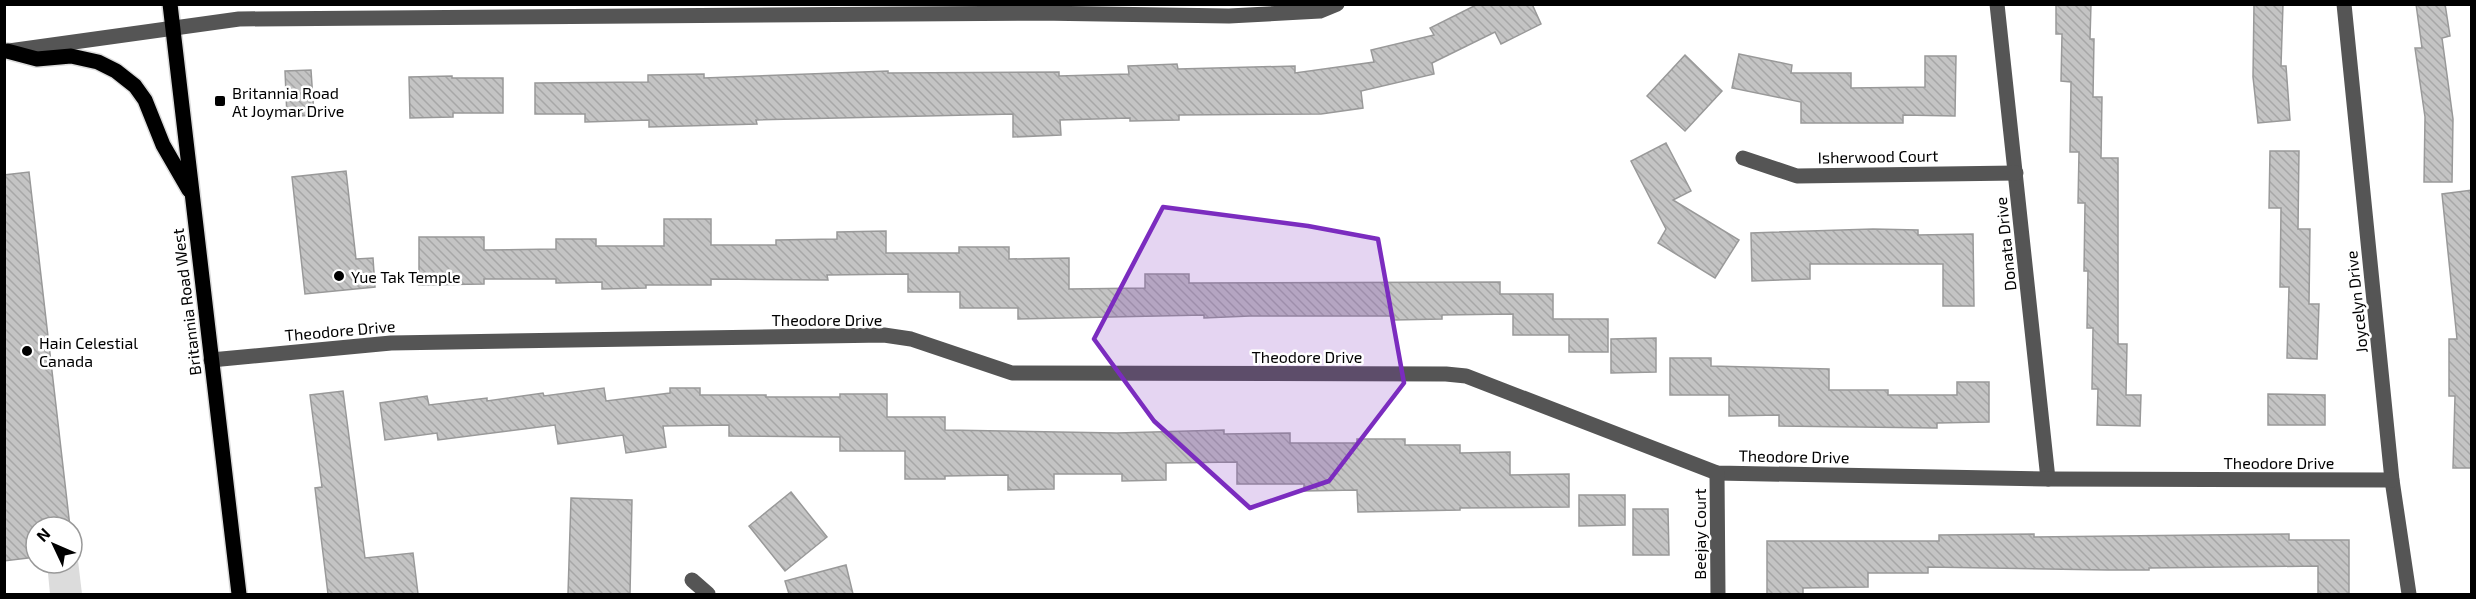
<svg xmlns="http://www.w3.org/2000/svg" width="2476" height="599" font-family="'Exo 2',sans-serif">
  <defs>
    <pattern id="building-back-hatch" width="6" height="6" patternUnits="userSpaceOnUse" patternTransform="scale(1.5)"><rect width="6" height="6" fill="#c4c4c4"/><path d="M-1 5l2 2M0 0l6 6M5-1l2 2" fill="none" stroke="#a7a7a7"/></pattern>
  </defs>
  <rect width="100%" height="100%" fill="#fff"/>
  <!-- green -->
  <polygon fill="#dcdcdc" points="77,552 82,594 50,594 47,563 72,563 72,553"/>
  <!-- building -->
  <g fill="url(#building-back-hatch)" stroke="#999" stroke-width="1.5">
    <polygon points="1478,4 1532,4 1541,24 1501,44 1495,32 1432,63 1434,74 1361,91 1363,108 1321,114 1179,115 1179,120 1130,121 1130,118 1060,120 1061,135 1013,137 1013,114 756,120 757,124 649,127 649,120 585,122 585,114 535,114 535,83 648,82 648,75 704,74 704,78 888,71 888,73 1059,72 1059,76 1129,74 1128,66 1177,64 1178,69 1295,66 1295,73 1374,62 1371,50 1434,35 1430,28"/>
    <polygon points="2056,4 2091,4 2090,39 2094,39 2093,97 2102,97 2101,158 2118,158 2118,344 2127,344 2126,395 2141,395 2140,426 2097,425 2098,389 2092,389 2093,328 2087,328 2088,271 2084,271 2085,203 2078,203 2079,152 2070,152 2071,82 2061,81 2062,34 2056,34"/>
    <polygon points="2254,4 2283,4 2281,66 2286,66 2290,120 2258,123 2253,77"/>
    <polygon points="2416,4 2445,4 2450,36 2442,38 2453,119 2452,182 2424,182 2425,117 2415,48 2422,48"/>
    <polygon points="1739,54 1792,65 1791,73 1851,73 1851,88 1925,87 1925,56 1956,56 1955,116 1903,115 1903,123 1801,123 1801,102 1732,88"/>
    <polygon points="1685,55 1722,91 1685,131 1647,96"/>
    <polygon points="311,70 314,115 287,117 285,71"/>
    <polygon points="452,76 452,78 503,78 503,113 453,113 453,117 410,118 409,77"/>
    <polygon points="1666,143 1691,191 1673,200 1739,240 1715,278 1658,243 1666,229 1631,161"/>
    <polygon points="2270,151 2299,151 2298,229 2310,229 2309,304 2319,304 2317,359 2287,358 2289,287 2280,287 2281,208 2269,208"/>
    <polygon points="346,171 356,259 373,258 375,287 305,294 292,177"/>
    <polygon points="29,172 70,527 36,527 36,557 4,561 4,175"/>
    <polygon points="2472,190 2472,468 2453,468 2455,396 2449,396 2449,339 2457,339 2442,194"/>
    <polygon points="664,219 711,219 711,245 776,245 776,240 837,239 837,232 886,231 886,253 959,253 959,247 1009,247 1009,259 1069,258 1069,289 1145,288 1145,274 1189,274 1189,283 1500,282 1500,294 1553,294 1553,319 1608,319 1608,352 1569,352 1569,335 1513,335 1513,314 1442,315 1442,319 1394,320 1394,316 1250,316 1204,318 1204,315 1018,319 1018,308 960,308 960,292 908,292 908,274 827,275 828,280 711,279 711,285 646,285 646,288 602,289 602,282 556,283 556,279 484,279 484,284 419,285 419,237 484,237 484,250 556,249 556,239 596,239 596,246 664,246"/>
    <polygon points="1873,229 1918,230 1918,235 1973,234 1974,306 1943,306 1943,264 1810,264 1810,279 1752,281 1751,233"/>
    <polygon points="1656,338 1656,372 1611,373 1611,339"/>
    <polygon points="1670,358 1711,358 1711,366 1829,369 1829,390 1888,390 1888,395 1957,395 1957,382 1989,382 1989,422 1937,423 1937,428 1779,426 1779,415 1729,416 1729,395 1670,395"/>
    <polygon points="604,388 606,401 670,393 670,388 700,388 700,395 766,395 766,397 840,397 840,394 887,394 887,417 945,417 945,430 1117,433 1224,430 1224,434 1290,433 1290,443 1357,443 1357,439 1405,439 1405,445 1460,445 1460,453 1510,452 1510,475 1569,474 1569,507 1460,508 1460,510 1358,512 1357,490 1304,491 1304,484 1237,484 1237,462 1166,463 1166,480 1122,481 1122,474 1054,474 1054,489 1008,490 1008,475 945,476 945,479 905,479 905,451 840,451 840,437 729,436 729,425 663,426 666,447 626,453 623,435 558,444 555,425 438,440 437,433 385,440 380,403 427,396 429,405 487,398 487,401 543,393 544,396"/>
    <polygon points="343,391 365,558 413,553 418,594 328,594 315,488 322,487 310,395"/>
    <polygon points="2268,394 2325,395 2325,425 2268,425"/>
    <polygon points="791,492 827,537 785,571 749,526"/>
    <polygon points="1579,495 1625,495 1625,525 1579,526"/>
    <polygon points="571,498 632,500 630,594 568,594"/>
    <polygon points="1633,509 1668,509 1669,555 1633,555"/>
    <polygon points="2034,534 2034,537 2289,534 2289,540 2349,540 2349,594 2318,594 2318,566 2149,568 2149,570 2108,570 1928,567 1928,573 1868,573 1868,587 1803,588 1803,594 1767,594 1767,541 1939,541 1939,535"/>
    <polygon points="846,565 853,594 789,594 785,581"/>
  </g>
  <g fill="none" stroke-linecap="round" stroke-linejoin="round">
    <!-- major casing -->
    <g stroke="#dbdbdb" stroke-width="18">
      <g id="major">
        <polyline points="170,4 239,594"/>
        <polyline points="7,51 37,59 71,56 98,62 116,71 135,86 145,100 163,145 189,190"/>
      </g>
    </g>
    <!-- minor -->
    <g stroke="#555" stroke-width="15">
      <polyline points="1997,4 2048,479"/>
      <polyline points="2344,4 2392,480 2409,594"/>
      <polyline points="9,51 239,19 1038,13 1229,16 1320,11 1337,4"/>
      <polyline points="1743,158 1797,176 2016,173"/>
      <polyline points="211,360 391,343 884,335 911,339 1012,373 1446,374 1466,376 1717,473 2048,479 2392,480"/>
      <polyline points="1717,473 1718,594"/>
      <polyline points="692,580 708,594"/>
    </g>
    <!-- major -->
    <use href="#major" stroke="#000" stroke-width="15"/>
  </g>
  <!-- marked area -->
  <path fill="#7b2cbf" fill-opacity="0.2" stroke="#7b2cbf" stroke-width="4.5" stroke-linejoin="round" d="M 1163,207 L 1308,226 L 1378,239 L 1404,383 L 1329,481 L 1250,508 L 1154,421 L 1094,339 Z"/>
  <!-- markers -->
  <g fill="#000" stroke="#fff" stroke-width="2">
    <rect x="214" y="95" width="12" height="12" rx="3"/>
    <circle cx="339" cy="276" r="6"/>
    <circle cx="27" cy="351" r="6"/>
  </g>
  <g text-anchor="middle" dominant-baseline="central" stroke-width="5" stroke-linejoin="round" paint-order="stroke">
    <!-- poi labels -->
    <g font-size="16" fill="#000" stroke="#fff" text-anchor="start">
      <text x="232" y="92">Britannia Road<tspan x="232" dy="18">At Joymar Drive</tspan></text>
      <text x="351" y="276">Yue Tak Temple</text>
      <text x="39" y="342">Hain Celestial<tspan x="39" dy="18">Canada</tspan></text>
    </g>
    <!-- street labels -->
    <g font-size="16" fill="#000" stroke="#fff">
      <text transform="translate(1878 156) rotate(-1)">Isherwood Court</text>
      <text transform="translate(2005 244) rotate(-96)">Donata Drive</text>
      <text transform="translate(186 302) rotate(-97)">Britannia Road West</text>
      <text transform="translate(2356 302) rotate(-96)">Joycelyn Drive</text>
      <text x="827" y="319">Theodore Drive</text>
      <text transform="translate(340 330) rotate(-5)">Theodore Drive</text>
      <text x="1307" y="356">Theodore Drive</text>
      <text transform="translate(1794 456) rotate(1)">Theodore Drive</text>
      <text x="2279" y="462">Theodore Drive</text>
      <text transform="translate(1699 534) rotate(-90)">Beejay Court</text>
    </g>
  </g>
  <!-- border -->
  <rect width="2476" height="599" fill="none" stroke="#000000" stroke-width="12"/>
  <!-- north arrow -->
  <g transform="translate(54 545) rotate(314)"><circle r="28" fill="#ffffff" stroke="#999999" stroke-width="1.5"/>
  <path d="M0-4.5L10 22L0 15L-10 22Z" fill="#000000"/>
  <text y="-9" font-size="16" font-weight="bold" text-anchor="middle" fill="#000000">N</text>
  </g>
</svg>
